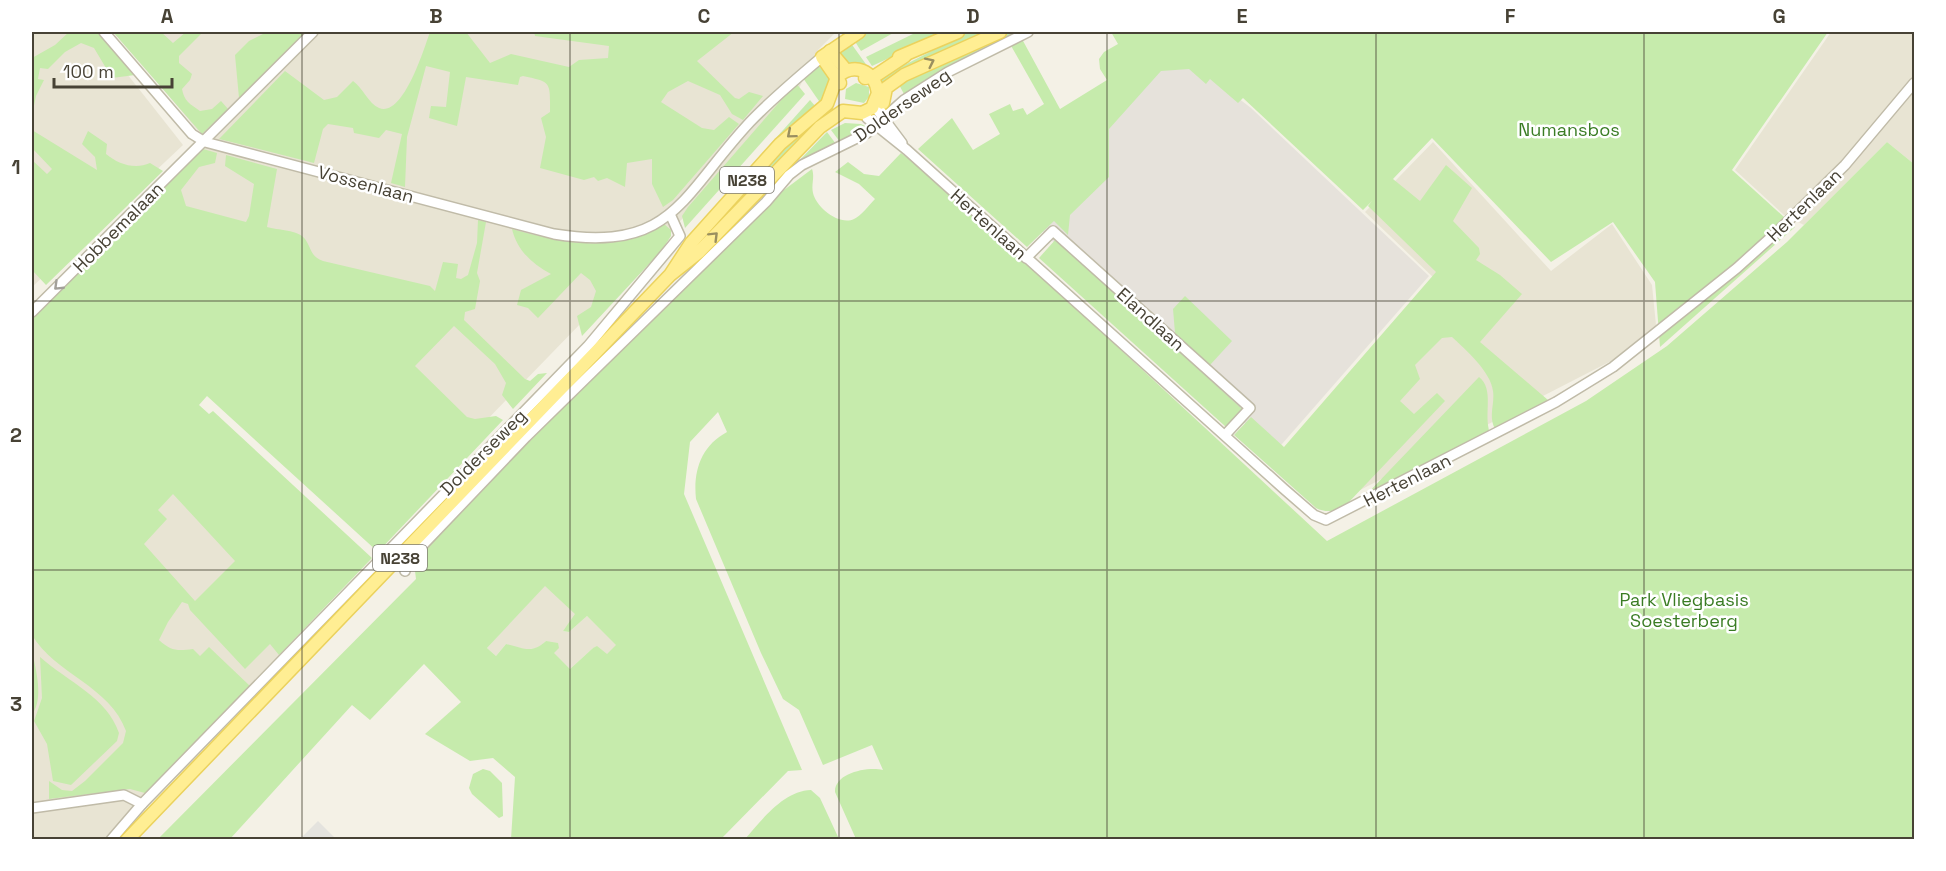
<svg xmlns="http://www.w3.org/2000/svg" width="1946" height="871" font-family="'Space Grotesk',sans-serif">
  <rect width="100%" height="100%" fill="#f4f1e6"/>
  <!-- residential -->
  <g fill="#e8e4d3">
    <polygon points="32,32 94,32 183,145 32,287"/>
    <polygon points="116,32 836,32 818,50 788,110 480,427 167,206 203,137"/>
    <polygon points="1831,32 1914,32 1914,164 1887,142 1804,225 1784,215 1735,170"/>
    <polygon points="1433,142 1551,271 1612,224 1652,285 1656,325 1613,360 1329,506 1436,280 1365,212"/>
    <polygon points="32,343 316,631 115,839 32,839"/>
    <polygon points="545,585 576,614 563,631 569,632 587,616 617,645 613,650 606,655 593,648 570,669 553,653 546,641 538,648 522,650 506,644 496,656 487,648"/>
  </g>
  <!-- industrial -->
  <polygon fill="#e6e2db" points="1194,64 1251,108 1429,276 1275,452 1028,218 1160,69"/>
  <!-- green -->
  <g fill="#c6ebac" fill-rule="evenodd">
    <polygon points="69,32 98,32 135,75 112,78 94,48 81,43 65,52 48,69 40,68 38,79 44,80 36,96 32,115 32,58 55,45"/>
    <path d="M 113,32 L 161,32 L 173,43 L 186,32 L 203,32 L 179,56 L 179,63 L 192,74 L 190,80 L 182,89 C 184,101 190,104 200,111 L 212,109 L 221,101 L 228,109 L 202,134 Z"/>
    <polygon points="267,32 306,32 239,98 235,55 249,41"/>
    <path d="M 430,32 L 466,32 L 490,63 L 511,54 L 569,67 L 579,60 L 608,58 L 609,46 L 535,36 L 534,32 L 734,32 L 697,61 L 735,98 L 739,99 L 749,92 L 763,96 L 743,120 L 732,114 L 720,95 L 688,81 L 668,92 L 661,102 L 702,128 L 714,130 L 729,117 L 739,124 L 673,200 L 663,207 L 652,184 L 652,159 L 627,163 L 625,187 L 607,178 L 598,181 L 594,177 L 584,180 L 540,168 L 546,137 L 541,118 L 550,112 C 550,82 552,82 523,76 L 520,77 L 518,85 L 466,77 L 457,126 L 429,118 L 431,106 L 446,107 L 450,72 L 426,66 L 407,137 L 405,187 L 391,183 L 402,134 L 386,130 L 379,138 L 354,133 L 353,128 L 328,124 L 323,129 L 314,163 L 219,139 L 285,71 L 324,100 L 337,97 L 353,81 C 363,88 368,103 379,108 C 403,118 424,49 430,32 Z"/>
    <polygon points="870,32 895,32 861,51 854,40"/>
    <polygon points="917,32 945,32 872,66 866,57"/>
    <polygon points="969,32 989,32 883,86 879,78"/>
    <polygon points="1009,32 1016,32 941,70 904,94 898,83"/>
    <path d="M 1111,32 L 1828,32 L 1732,170 L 1795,227 L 1660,347 L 1655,282 L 1613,222 L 1551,262 L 1432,138 L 1393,179 L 1420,201 L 1446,165 L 1472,188 L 1453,221 L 1479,248 L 1480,254 L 1476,260 L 1500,275 L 1522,294 L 1480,342 L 1548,400 L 1495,429 C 1488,416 1495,404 1493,391 C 1491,372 1466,350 1452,337 L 1442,338 L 1415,365 L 1420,379 L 1400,401 L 1414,414 L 1437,393 L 1445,401 L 1349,502 C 1339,511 1328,514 1316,508 L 1234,435 L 1251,417 L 1284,447 L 1436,272 L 1368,206 L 1372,201 L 1363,210 L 1243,98 L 1238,103 L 1210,79 L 1206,84 L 1189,69 L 1161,71 L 1109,129 L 1109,177 L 1070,215 L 1068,235 L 1054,221 L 1027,247 L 918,149 L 952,118 L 973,150 L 1000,134 L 989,114 L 1010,104 L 1013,111 L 1023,108 L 1027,115 L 1044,104 L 1010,44 L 1022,39 L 1060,109 L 1107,80 L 1100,69 L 1099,59 L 1104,52 L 1118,44 Z"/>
    <polygon points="850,42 868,67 854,66 843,61 840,51"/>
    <polygon points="818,65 830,77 821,104 803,78"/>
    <polygon points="796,83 805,94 685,228 682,216 688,207"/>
    <polygon points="856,83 869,87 869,97 864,103 845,99 846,89"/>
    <polygon points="810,100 816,107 732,187"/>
    <polygon points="831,106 835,112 693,249 782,150"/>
    <polygon points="845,123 861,124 867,127 840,142 831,130"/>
    <path d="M 32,130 L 97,170 L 95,157 L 82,144 L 88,131 L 107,144 L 106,154 C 118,164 135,170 150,163 L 163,171 L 46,285 L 32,270 L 32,160 L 47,174 L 52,169 L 32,148 Z"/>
    <polygon points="827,132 836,144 795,165"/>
    <path d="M 1887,142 L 1914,164 L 1914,839 L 856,839 L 835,792 C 834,773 868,766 883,770 L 872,745 L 823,765 L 799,710 L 783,699 L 761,653 L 696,499 C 693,471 701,446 727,432 L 718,412 L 690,442 L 684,494 L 802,770 L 788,771 L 721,839 L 511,839 L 515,777 L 493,758 L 470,761 L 425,734 L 461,702 L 424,664 L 370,720 L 352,705 L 230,839 L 157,840 L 416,579 L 415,571 L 418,558 L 518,453 L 780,193 L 812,169 C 815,177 811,185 813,193 C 816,207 839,226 854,219 C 861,216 869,205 875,199 L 859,184 L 835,172 L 848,162 L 864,174 L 879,176 L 901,153 L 942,184 L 1327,541 L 1586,401 L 1667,346 L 1787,242 ZM 545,586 L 575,614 L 563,631 L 569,632 L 587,616 L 616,645 L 607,654 L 597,646 L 593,648 L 570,669 L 554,653 L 559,648 L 558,643 L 546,641 C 531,655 523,647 506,644 L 496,656 L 487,648 Z"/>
    <path d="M 203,149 L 217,153 L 215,163 L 199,167 L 181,190 L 186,206 L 246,222 L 249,216 L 254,184 L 225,166 L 226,155 L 277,169 L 267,227 C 277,230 299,230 305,239 C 312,249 310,256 323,261 L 430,286 L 435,291 L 443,262 L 458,264 L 456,278 L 461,279 L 468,275 L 477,243 L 478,220 L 486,222 L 477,273 L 480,281 L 475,309 L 465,312 L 464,320 L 525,379 L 530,381 L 538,374 L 547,373 L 513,409 L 502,395 L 506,383 L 495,364 L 454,326 L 415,366 L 467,417 L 475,419 L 496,416 L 503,420 L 378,552 L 207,396 L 199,405 L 209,414 L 213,411 L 372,558 L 279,655 L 270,644 L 245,669 L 190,610 L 188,604 L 182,602 L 168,622 L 159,640 C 171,651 177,651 193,649 L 200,656 L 209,647 L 250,686 L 145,793 L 130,789 L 49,799 L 49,781 L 62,790 L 72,791 L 85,781 L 123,743 L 126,731 C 110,686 55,674 32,635 L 32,317 ZM 173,494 L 235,561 L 195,601 L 144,544 L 167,519 L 158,510 Z"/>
    <path d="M 664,224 L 671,230 L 671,236 L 662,250 L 582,336 L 577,316 L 591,307 L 596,291 L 590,280 L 581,273 L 538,318 L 528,308 L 517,305 L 521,290 L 551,274 C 532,264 517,250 512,229 C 550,239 585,249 624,239 C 638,236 650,226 664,224 Z"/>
    <polygon points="1056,239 1242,409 1226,427 1039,258"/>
    <polygon points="1185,296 1232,341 1210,365 1175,333 1173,309"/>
    <path d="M 1479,377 C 1495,390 1483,414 1490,433 L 1366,495 Z"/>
    <path d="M 32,652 C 36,669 44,700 32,714 Z"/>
    <path d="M 40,657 C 68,682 107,697 119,733 L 117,741 L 71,785 L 53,781 L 47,744 L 34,721 L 42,698 Z"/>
    <polygon points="483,769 490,771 502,783 503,816 499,818 472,794 469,788 473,774"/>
    <path d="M 811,790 L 820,798 L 839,839 L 745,839 C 762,820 783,791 811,790 Z"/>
  </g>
  <!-- parking -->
  <polygon fill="#e4e3de" points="318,821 336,839 300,839"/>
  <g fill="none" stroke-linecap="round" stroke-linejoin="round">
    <!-- minor casing -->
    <g stroke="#c0bba8" stroke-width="12">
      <g id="minor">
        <path d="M 104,32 L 192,134 L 205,142 L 554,234 C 673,253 681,196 750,122 C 772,99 797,78 822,57"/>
        <polyline points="878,111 902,143"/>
        <polyline points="867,118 907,150 1284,489 1314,515 1326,520 1556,402 1613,367 1737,268 1779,230 1845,165 1914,83"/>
        <polyline points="1026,258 1053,231 1250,408 1225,435"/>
        <polyline points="32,312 313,32"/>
        <polyline points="405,571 407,564 420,548 526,437 766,202 789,175 802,165 867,133 904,100 948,72 1028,32"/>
        <polyline points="32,808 124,795 142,804"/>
        <polyline points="111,840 142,804 588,346 680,236 670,214"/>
      </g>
    </g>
    <!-- major casing -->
    <g stroke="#ebd25d" stroke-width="15">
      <g id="major">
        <polyline points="830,51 846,70"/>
        <polyline points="899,57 958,32"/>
        <polyline points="865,78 875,76 905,56"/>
        <polyline points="840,83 822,57 859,32"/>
        <polyline points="883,103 886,88 904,75 1000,32"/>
        <path d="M 127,840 L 670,275 L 699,252 L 820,127 L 843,111 L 862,113 L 872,108 L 878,93 C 875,70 853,62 837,77 L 827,104 L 780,144 L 691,243 L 670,275"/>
      </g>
    </g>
    <!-- minor -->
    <use href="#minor" stroke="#fff" stroke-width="9"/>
    <!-- major -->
    <use href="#major" stroke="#ffee93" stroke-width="12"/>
  </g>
  <!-- one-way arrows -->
  <defs><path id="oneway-chevron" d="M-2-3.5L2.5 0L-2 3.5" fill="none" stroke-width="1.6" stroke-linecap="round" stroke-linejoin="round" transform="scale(1.5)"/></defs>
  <g stroke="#9a8f5f">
    <use href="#oneway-chevron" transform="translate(930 62) rotate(-26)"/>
    <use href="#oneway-chevron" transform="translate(791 134) rotate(140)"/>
    <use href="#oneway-chevron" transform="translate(714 236) rotate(-45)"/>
  </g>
  <use stroke="#a3a09a" href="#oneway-chevron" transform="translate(58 286) rotate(136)"/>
  <!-- grid -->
  <path fill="none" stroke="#474235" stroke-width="1.5" stroke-opacity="0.55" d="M 302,32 L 302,840M 570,32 L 570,840M 839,32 L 839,840M 1107,32 L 1107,840M 1376,32 L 1376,840M 1644,32 L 1644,840M 32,301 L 1914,301M 32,570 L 1914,570"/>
  <g text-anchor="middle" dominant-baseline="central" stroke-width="5" stroke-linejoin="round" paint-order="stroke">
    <!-- shield labels -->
    <g fill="#fff" stroke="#7e7b72" stroke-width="1.5">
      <rect x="720" y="167" width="54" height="26" rx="4.5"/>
      <rect x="373" y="545" width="54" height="26" rx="4.5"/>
    </g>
    <g font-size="16" font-weight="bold" fill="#474235">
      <text x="747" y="180">N238</text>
      <text x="400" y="558">N238</text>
    </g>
    <!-- street labels -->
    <g font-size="18" fill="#474235" stroke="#fff">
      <text transform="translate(902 105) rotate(-35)">Dolderseweg</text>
      <text transform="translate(366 184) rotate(15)">Vossenlaan</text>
      <text transform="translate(1804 205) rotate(-44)">Hertenlaan</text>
      <text transform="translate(989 224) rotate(42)">Hertenlaan</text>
      <text transform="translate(118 227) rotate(-45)">Hobbemalaan</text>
      <text transform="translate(1151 319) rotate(42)">Elandlaan</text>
      <text transform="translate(483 452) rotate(-45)">Dolderseweg</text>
      <text transform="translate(1407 480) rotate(-27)">Hertenlaan</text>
    </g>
    <!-- park labels -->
    <g font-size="18" fill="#3a7c24" stroke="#fff">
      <text x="1569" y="129">Numansbos</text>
      <text x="1684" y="599">Park Vliegbasis<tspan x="1684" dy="21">Soesterberg</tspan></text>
    </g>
  </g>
  <!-- border -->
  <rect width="1946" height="871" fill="none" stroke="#ffffff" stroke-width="66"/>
  <!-- scale -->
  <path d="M54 78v9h118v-9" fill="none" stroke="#474235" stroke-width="3"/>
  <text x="63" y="78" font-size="18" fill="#474235" stroke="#ffffff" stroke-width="4.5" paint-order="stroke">100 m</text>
  <rect x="33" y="33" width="1880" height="805" fill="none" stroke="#474235" stroke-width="2"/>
  <g font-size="20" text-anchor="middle" font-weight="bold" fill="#474235">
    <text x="167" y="23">A</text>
    <text x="436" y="23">B</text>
    <text x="704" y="23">C</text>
    <text x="973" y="23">D</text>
    <text x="1242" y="23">E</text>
    <text x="1510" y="23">F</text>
    <text x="1779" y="23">G</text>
    <text x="16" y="174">1</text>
    <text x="16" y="442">2</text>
    <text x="16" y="711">3</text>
  </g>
</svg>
